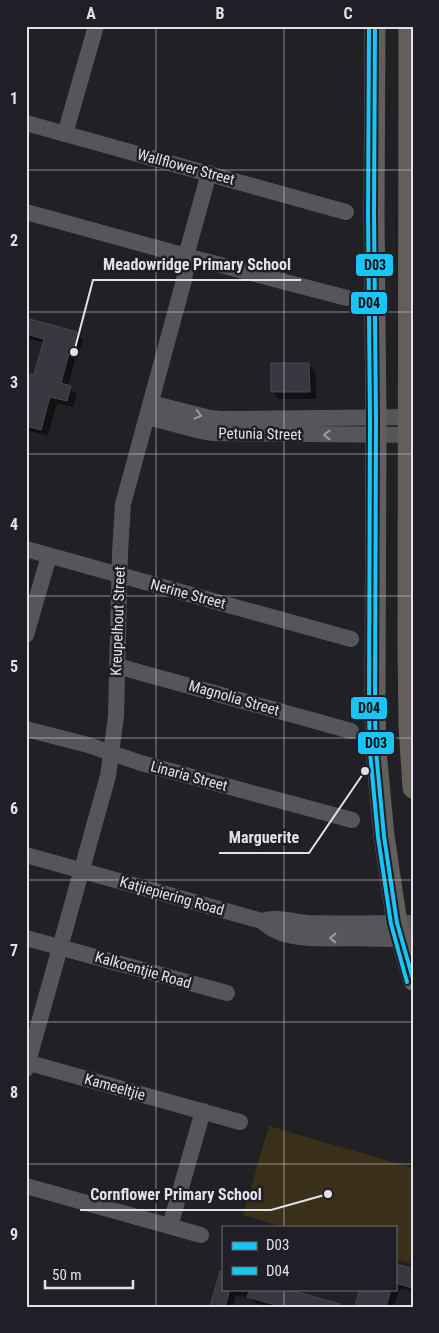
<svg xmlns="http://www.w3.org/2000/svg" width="439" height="1333" font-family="'Roboto Condensed',sans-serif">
  <rect width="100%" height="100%" fill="#212024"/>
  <!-- green -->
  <polygon fill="#3a2f18" points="269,1126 413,1168 413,1264 395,1259 395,1227 285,1227 243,1215"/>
  <!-- shadow -->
  <g fill="#0007">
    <polygon points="26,319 76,333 83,340 79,353 77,352 68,387 77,394 73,407 57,403 48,436 26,430 26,374 35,377 44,343 26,338"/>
    <polygon points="309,365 316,372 316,399 279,399 272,392"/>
    <polygon points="223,1264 223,1289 282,1289 346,1307 268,1307 255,1303 250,1298 236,1295 233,1307 211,1307"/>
    <polygon points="395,1267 413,1270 413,1292 402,1289 399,1290 394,1307 356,1307 361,1289 395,1289"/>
  </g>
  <!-- building -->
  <g fill="#38363f" stroke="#49484c">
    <polygon points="26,318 77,332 73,347 71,346 61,383 71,386 67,401 50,397 41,430 26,426 26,401 29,391 26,390 26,373 34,375 44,339 26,334"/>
    <polygon points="271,363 309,363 310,392 271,392"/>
    <polygon points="397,1264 413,1269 413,1288 395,1283 395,1270"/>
    <polygon points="220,1271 223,1271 223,1289 230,1289 225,1307 210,1307"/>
    <polygon points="250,1289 286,1289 340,1304 339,1307 283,1307 247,1297"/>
    <polygon points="359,1289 391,1289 386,1307 355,1307"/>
  </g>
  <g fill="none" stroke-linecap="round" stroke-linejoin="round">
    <!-- minor -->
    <g stroke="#565559" stroke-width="16">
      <polyline points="26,123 346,212"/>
      <polyline points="65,134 96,26"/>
      <polyline points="26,212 186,256 347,298"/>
      <polyline points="151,403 210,418 221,419 413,417"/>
      <polyline points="147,417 201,431 213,433 413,435"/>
      <polyline points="26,549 351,639"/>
      <polyline points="26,635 49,556"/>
      <polyline points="117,666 351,731"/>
      <polyline points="26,729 88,745 141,763 352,820"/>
      <path d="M 26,855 L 262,921 C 284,943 326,938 355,938 C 374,939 393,939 413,939"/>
      <path d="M 262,921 C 277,916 293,922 308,923 C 343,924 378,923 413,923"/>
      <polyline points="26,938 227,993"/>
      <polyline points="26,1062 240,1122"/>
      <polyline points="26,1069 108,776 116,716 120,553 123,504 184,280 186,268 186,256 209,173"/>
      <polyline points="26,1186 201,1235"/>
      <polyline points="170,1226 203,1111"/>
    </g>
    <!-- major -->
    <g stroke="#615e5b" stroke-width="21">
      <polyline points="375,26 374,214 376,417 375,712 376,751 384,836 397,923 413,980"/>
      <polyline points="409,26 408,647 409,726 413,788"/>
    </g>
    <!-- bus-1 casing -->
    <g stroke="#201e26" stroke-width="8">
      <polyline id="bus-1" points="375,26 374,214 376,417 375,712 376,751 384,836 397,923 413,979"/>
    </g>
    <!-- bus-2 casing -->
    <g stroke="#201e26" stroke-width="8">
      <polyline id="bus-2" points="369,26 368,214 370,417 369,712 370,752 378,837 391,924 407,982"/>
    </g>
    <!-- bus-1 -->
    <use href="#bus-1" stroke="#18c5f4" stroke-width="4"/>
    <!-- bus-2 -->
    <use href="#bus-2" stroke="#18c5f4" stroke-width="4"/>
  </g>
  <!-- one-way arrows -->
  <defs><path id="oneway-chevron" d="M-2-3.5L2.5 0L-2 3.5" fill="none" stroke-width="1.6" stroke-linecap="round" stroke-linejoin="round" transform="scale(1.25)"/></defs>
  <g stroke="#9c9ba0">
    <use href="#oneway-chevron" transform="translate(198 415) rotate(15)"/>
    <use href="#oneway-chevron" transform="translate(327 435) rotate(-180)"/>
    <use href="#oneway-chevron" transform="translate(333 938) rotate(-180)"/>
  </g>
  <!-- grid -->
  <path fill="none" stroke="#e3e1e7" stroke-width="1" stroke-opacity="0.55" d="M 156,26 L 156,1307M 284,26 L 284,1227M 26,170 L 413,170M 26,312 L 413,312M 26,454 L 413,454M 26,596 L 413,596M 26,738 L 413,738M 26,880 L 413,880M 26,1022 L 413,1022M 26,1164 L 413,1164M 284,1289 L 284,1307"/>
  <g text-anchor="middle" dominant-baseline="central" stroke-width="5" stroke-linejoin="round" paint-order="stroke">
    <!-- street labels -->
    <g font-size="15" fill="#e3e1e7" stroke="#201e26">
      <text transform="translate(186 167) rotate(15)">Wallflower Street</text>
      <text transform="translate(260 434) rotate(1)">Petunia Street</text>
      <text transform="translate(188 594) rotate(15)">Nerine Street</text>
      <text transform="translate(118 621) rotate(-88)">Kreupelhout Street</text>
      <text transform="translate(234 698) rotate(16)">Magnolia Street</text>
      <text transform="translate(189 776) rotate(15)">Linaria Street</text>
      <text transform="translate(172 896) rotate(16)">Katjiepiering Road</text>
      <text transform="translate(143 970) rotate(16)">Kalkoentjie Road</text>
      <text transform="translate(115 1087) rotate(16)">Kameeltjie</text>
    </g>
  </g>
  <!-- callouts -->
  <path fill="none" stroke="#e3e1e7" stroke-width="2" d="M74 352L93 280H301M365 771L309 853H219M328 1194L271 1210H80"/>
  <g fill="#e3e1e7" stroke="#201e26" stroke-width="2">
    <circle cx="74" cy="352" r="5"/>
    <circle cx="365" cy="771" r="5"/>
    <circle cx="328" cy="1194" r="5"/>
  </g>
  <g font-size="16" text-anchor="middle" font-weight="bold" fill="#e3e1e7" stroke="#201e26" stroke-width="5" stroke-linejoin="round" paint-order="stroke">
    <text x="197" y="270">Meadowridge Primary School</text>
    <text x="264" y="843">Marguerite</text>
    <text x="176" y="1200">Cornflower Primary School</text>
  </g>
  <g stroke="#201e26" stroke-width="2">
    <rect x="355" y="253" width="39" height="24" rx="5" fill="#18c5f4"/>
    <rect x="350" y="291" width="38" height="24" rx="5" fill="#18c5f4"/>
    <rect x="350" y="696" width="38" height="24" rx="5" fill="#18c5f4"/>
    <rect x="357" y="731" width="38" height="24" rx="5" fill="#18c5f4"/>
  </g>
  <g font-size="14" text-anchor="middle" font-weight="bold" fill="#111">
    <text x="375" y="270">D03</text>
    <text x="369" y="308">D04</text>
    <text x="369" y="713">D04</text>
    <text x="376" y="748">D03</text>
  </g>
  <!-- border -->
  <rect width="439" height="1333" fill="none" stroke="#201e26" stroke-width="55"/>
  <!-- legend -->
  <rect x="222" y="1226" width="175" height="65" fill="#201e26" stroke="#6e6c73"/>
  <rect x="232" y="1242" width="25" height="8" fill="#18c5f4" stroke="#6e6c73"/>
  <text x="266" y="1250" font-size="15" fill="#e3e1e7">D03</text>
  <rect x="232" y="1267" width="25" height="8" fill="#18c5f4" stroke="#6e6c73"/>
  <text x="266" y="1276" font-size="15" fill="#e3e1e7">D04</text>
  <!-- scale -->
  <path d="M45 1280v8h88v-8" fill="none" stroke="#e3e1e7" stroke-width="2.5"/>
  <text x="52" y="1280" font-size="15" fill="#e3e1e7" stroke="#201e26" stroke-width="4" paint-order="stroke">50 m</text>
  <rect x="28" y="28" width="384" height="1278" fill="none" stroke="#e3e1e7" stroke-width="2"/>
  <g font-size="16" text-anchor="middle" font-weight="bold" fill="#e3e1e7">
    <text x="91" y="19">A</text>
    <text x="220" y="19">B</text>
    <text x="348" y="19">C</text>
    <text x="14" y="104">1</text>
    <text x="14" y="246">2</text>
    <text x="14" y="388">3</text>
    <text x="14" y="530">4</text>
    <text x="14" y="672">5</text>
    <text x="14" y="814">6</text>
    <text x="14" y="956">7</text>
    <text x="14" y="1098">8</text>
    <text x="14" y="1240">9</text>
  </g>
</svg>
